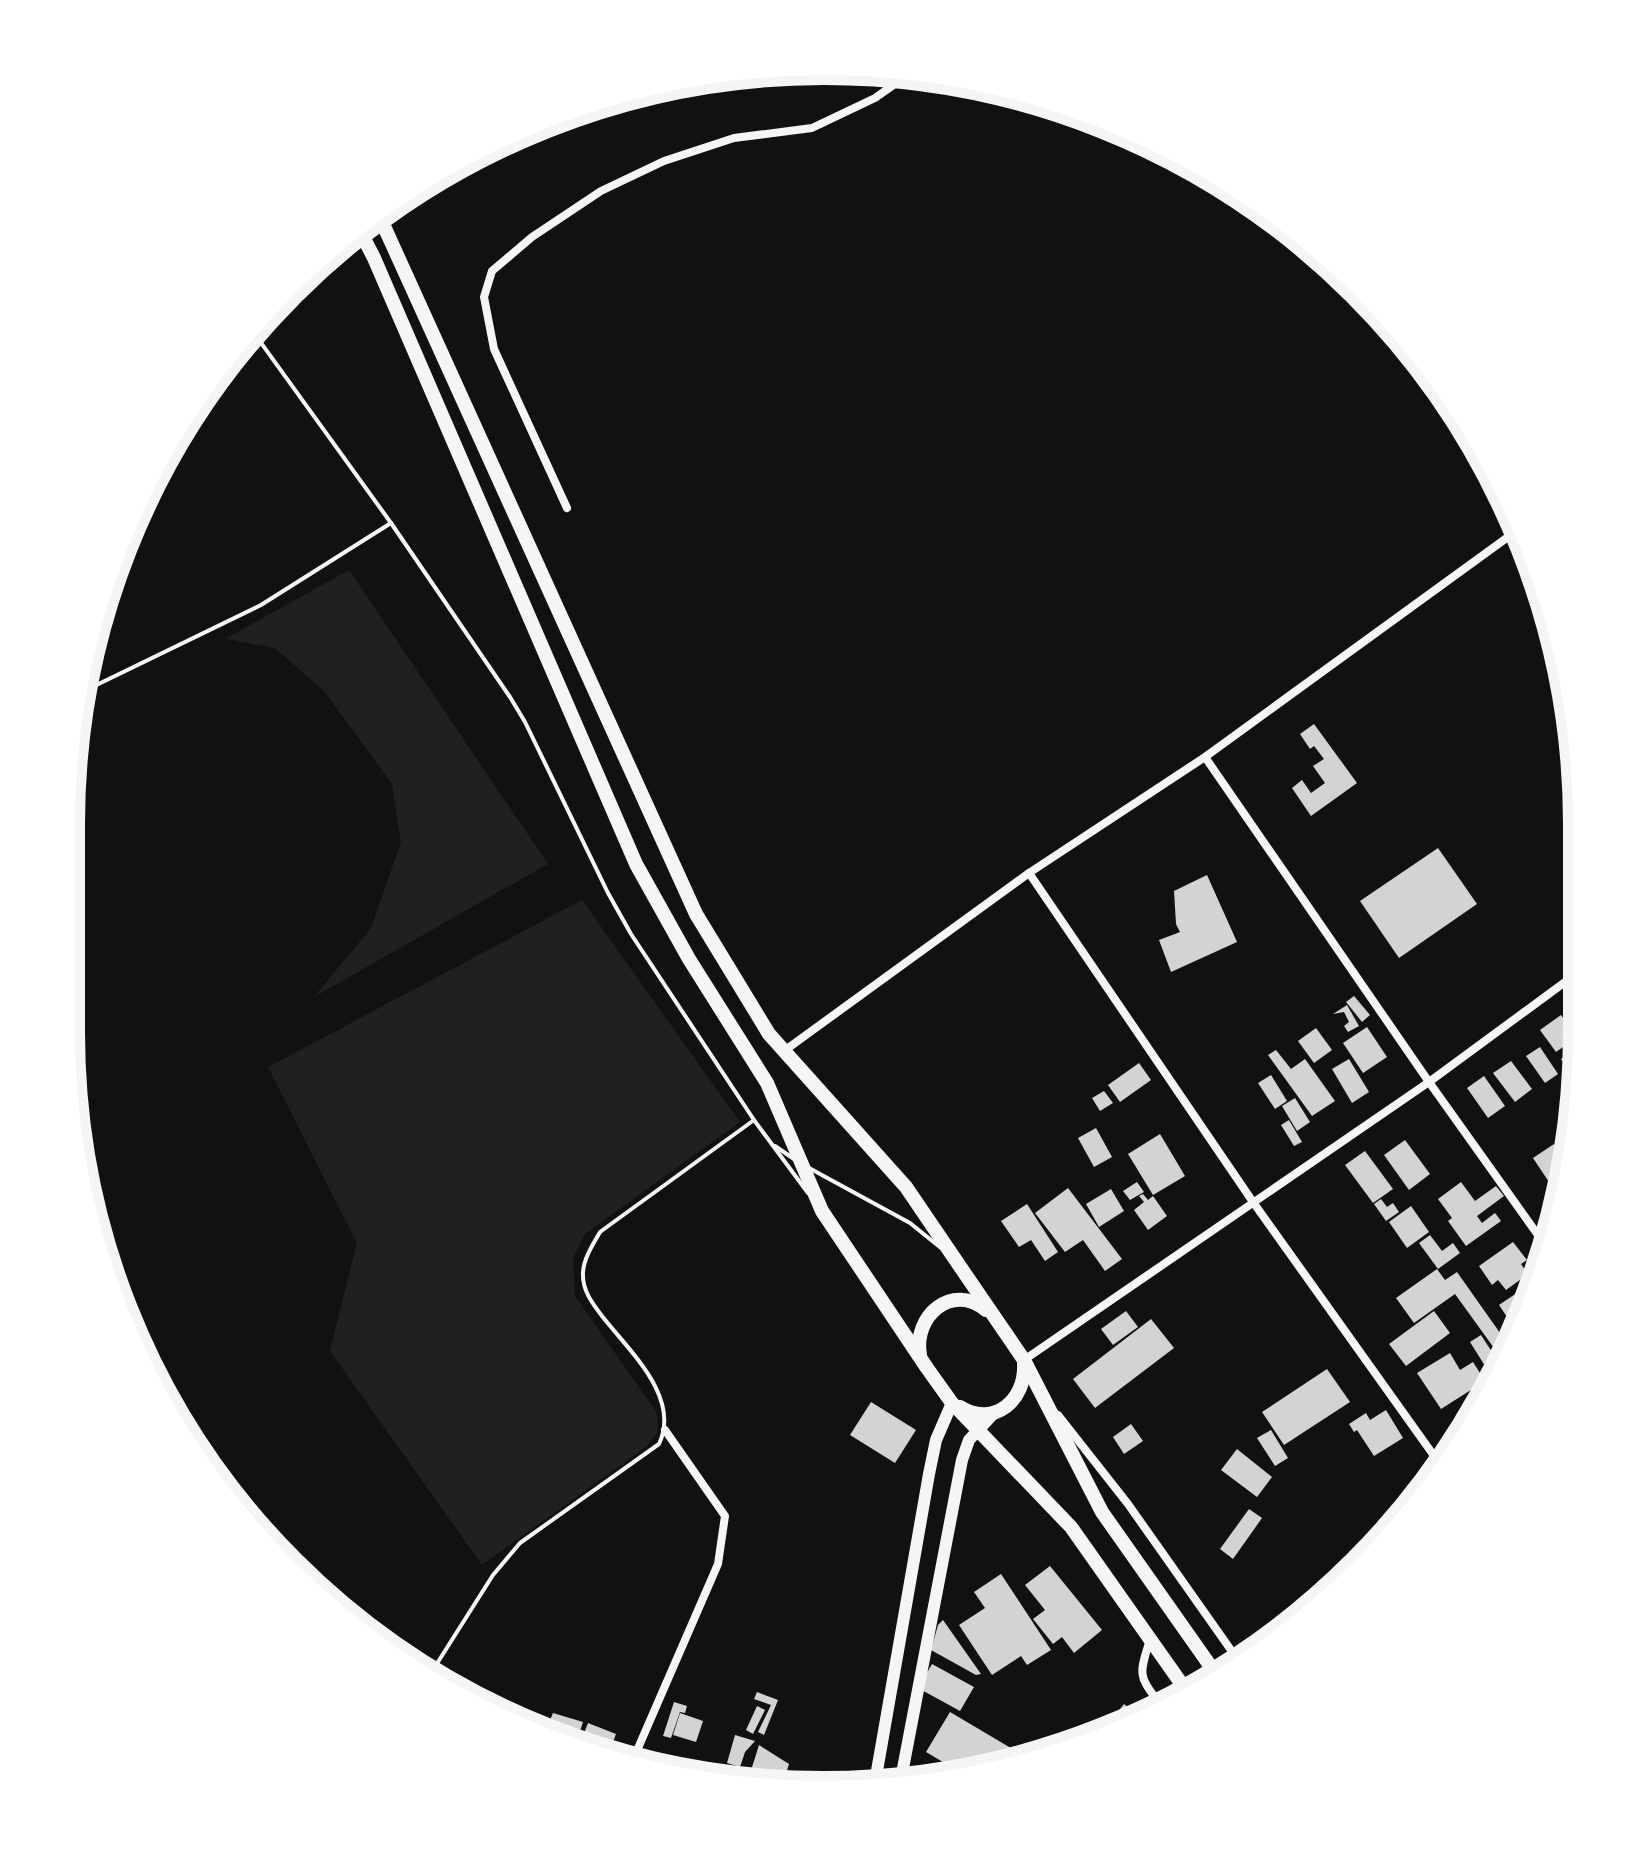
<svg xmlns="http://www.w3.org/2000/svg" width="1648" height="1856" font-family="'Exo 2',sans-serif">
  <rect width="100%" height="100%" fill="#111"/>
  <!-- green -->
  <g fill="#202020">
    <polygon points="349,570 548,864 314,997 371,928 401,842 392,784 324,691 275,648 225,639"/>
    <polygon points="582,900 740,1122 585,1234 573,1258 575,1296 657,1413 658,1431 647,1446 482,1565 330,1351 357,1243 268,1067"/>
  </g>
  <!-- building -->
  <g fill="#d3d3d3">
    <polygon points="1314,724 1357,783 1311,816 1292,788 1302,780 1311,793 1325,783 1313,766 1324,759 1314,746 1310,749 1300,734"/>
    <polygon points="1438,848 1477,904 1399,958 1360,901"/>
    <polygon points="1207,875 1237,942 1171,972 1159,940 1180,932 1176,924 1174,891"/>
    <polygon points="1354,996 1370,1015 1362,1022 1346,1002"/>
    <polygon points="1575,997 1580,1003 1580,1031 1564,1005"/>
    <polygon points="1347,1005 1359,1026 1348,1032 1344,1026 1349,1022 1344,1012 1333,1014"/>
    <polygon points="1561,1015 1577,1037 1556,1052 1540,1030"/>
    <polygon points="1367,1027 1387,1057 1363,1073 1343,1043"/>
    <polygon points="1316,1028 1332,1050 1314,1063 1298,1041"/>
    <polygon points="1540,1047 1558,1074 1545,1083 1526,1056"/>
    <polygon points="1276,1050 1291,1069 1305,1059 1335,1101 1312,1116 1268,1055"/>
    <polygon points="1571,1052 1580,1065 1580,1086 1561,1059"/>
    <polygon points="1349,1059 1369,1092 1352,1103 1332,1069"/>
    <polygon points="1511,1061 1532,1089 1515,1102 1493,1073"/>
    <polygon points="1139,1063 1151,1080 1120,1102 1108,1085"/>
    <polygon points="1271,1075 1287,1101 1275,1109 1258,1083"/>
    <polygon points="1484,1076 1505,1106 1488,1118 1467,1088"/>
    <polygon points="1104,1091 1113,1103 1100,1111 1092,1098"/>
    <polygon points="1295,1098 1310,1122 1297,1131 1282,1106"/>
    <polygon points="1289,1120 1302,1142 1294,1146 1281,1125"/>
    <polygon points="1096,1128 1112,1157 1094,1167 1078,1138"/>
    <polygon points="1160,1134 1185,1176 1153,1195 1128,1154"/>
    <polygon points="1405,1140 1430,1174 1409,1190 1384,1155"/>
    <polygon points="1554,1144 1567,1164 1565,1175 1551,1185 1533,1158"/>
    <polygon points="1365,1151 1393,1189 1373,1203 1345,1165"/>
    <polygon points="1137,1182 1144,1192 1130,1200 1123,1191"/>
    <polygon points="1461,1182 1475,1201 1496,1186 1504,1196 1477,1216 1482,1223 1495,1213 1501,1221 1466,1246 1448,1221 1452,1218 1438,1199"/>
    <polygon points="1068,1188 1122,1259 1105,1271 1083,1240 1065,1252 1035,1213"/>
    <polygon points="1111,1189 1124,1211 1099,1227 1086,1204"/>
    <polygon points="1143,1194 1148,1200 1153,1196 1167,1216 1148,1230 1134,1210 1144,1202 1139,1196"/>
    <polygon points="1381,1199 1387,1207 1393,1203 1399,1212 1386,1221 1374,1204"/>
    <polygon points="1027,1204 1058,1252 1045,1261 1031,1240 1019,1247 1001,1221"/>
    <polygon points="1411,1206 1429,1232 1407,1248 1389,1222"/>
    <polygon points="1430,1235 1442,1251 1453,1243 1460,1253 1438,1269 1419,1243"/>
    <polygon points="1513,1242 1527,1260 1521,1264 1528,1274 1506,1290 1498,1280 1492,1285 1479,1266"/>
    <polygon points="1437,1269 1445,1280 1457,1272 1505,1340 1494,1348 1455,1294 1414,1323 1396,1298"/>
    <polygon points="1527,1286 1532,1294 1524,1314 1511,1323 1499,1305"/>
    <polygon points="1126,1311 1138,1327 1113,1345 1101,1329"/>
    <polygon points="1434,1311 1450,1333 1406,1366 1389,1344"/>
    <polygon points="1151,1319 1174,1348 1095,1408 1073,1379"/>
    <polygon points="1481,1335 1496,1358 1485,1366 1470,1342"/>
    <polygon points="1450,1353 1460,1370 1473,1362 1485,1381 1441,1409 1417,1373"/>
    <polygon points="1327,1369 1350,1402 1284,1445 1262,1412"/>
    <polygon points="871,1402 916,1430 895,1463 850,1435"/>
    <polygon points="1386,1410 1403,1438 1374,1456 1357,1430 1354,1432 1349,1424 1366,1413 1370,1420"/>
    <polygon points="1131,1424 1143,1441 1124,1454 1113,1437"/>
    <polygon points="1271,1430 1288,1458 1275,1466 1257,1438"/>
    <polygon points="1237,1449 1272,1477 1257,1497 1221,1470"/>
    <polygon points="1249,1509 1262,1518 1233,1559 1220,1549"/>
    <polygon points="1050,1566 1102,1630 1074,1653 1062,1637 1053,1644 1033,1619 1045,1610 1025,1585"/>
    <polygon points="1001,1574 1051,1650 1027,1665 1021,1656 992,1675 959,1625 985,1608 974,1592"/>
    <polygon points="1289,1614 1296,1621 1263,1643 1262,1642"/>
    <polygon points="943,1620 981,1674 976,1675 931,1650 938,1625"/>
    <polygon points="932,1664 974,1687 960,1711 918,1688"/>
    <polygon points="757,1692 778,1700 764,1735 758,1732 771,1705 754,1699"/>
    <polygon points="674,1702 687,1706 685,1713 680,1712 671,1738 663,1736"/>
    <polygon points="1124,1704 1140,1716 1137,1720 1121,1726 1112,1719"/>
    <polygon points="757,1706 765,1710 753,1734 746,1730"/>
    <polygon points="950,1712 1026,1757 1022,1764 963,1774 926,1752"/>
    <polygon points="553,1713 583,1722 577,1740 559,1735 577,1741 575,1745 544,1735"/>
    <polygon points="680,1713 703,1721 696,1742 673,1735"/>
    <polygon points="588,1723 616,1734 608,1755 579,1746"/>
    <polygon points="735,1735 755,1741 745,1752 740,1767 727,1763"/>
    <polygon points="759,1745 789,1764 783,1783 748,1780"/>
    <polygon points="712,1770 746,1779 745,1780 710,1778"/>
  </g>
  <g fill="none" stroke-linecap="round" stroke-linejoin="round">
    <!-- service -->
    <g stroke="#f5f5f5" stroke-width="4">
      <polyline points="251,329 391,523 510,697 525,722 608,893 631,934 754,1120 808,1193"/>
      <polyline points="80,693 261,605 391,523"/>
      <polyline points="775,1146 794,1159"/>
      <polyline points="809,1168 910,1223 941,1248"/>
      <path d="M 431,1673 L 493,1575 L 520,1543 L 659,1444 C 681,1397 630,1352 602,1316 C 592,1303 582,1290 583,1272 C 584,1258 593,1244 600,1232 L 754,1120"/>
    </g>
    <!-- minor -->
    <g stroke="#f5f5f5" stroke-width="8">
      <polyline points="567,508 494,349 484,297 492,271 532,237 601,191 664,161 734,138 812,128 875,98 912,72"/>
      <polyline points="1205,757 1429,1082 1548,1249"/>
      <polyline points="1029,873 1253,1202 1442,1467"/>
      <polyline points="784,1051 1029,873 1205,757 1519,529"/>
      <polyline points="1024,1360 1429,1082 1580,971"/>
      <polyline points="1058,1415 1128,1504 1238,1660"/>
      <path d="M 1150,1640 C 1137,1679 1140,1676 1163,1709"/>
      <polyline points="632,1762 718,1564 725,1516 665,1430"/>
    </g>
    <!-- secondary -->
    <g stroke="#f5f5f5" stroke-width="12">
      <polyline points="900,1784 962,1460 969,1440 996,1411"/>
      <polyline points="874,1788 929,1474 936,1440 952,1403"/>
    </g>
    <!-- trunk -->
    <g stroke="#f5f5f5" stroke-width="14">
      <polyline points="378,213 696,914 769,1034 906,1187 959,1265 1024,1360 1102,1512 1216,1674"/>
      <polyline points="358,227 374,258 636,864 689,959 767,1083 822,1211 927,1368 952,1403 1071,1527 1188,1693"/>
      <path d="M 920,1355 C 913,1316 952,1282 986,1310"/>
      <path d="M 960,1407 C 994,1428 1026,1400 1024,1364"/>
    </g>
  </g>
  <!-- crop -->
  <path d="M0 0H1648V1856H0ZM824 80H824A744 744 0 0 1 1568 824V1032A744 744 0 0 1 824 1776H824A744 744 0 0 1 80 1032V824A744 744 0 0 1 824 80Z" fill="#fff" fill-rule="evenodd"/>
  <path fill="none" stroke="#f5f5f5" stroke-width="10" d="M824 80H824A744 744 0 0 1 1568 824V1032A744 744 0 0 1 824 1776H824A744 744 0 0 1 80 1032V824A744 744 0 0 1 824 80Z"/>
</svg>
